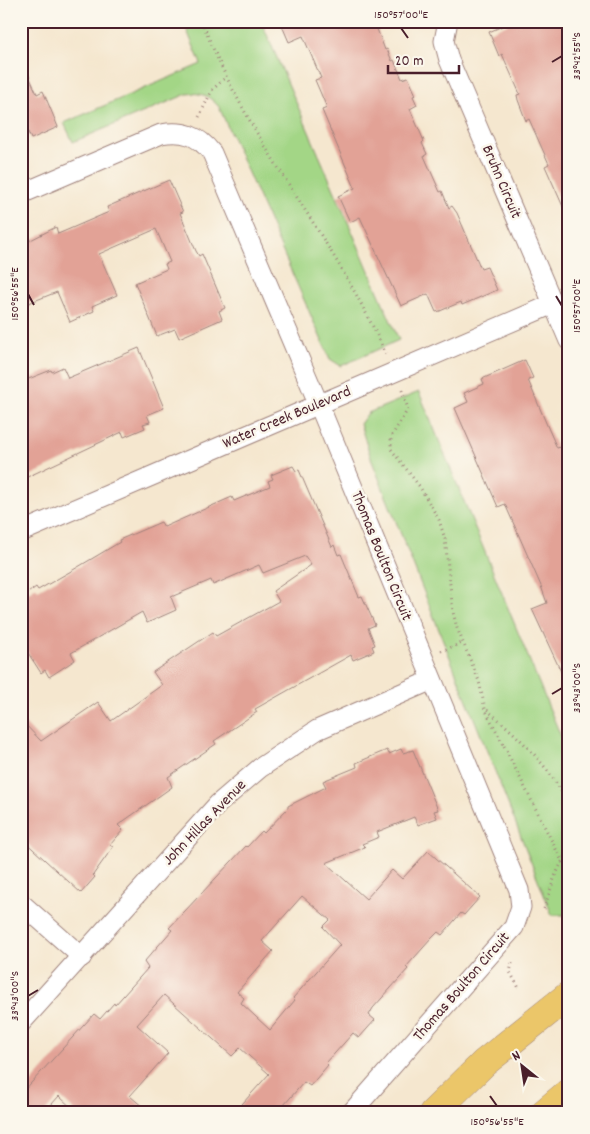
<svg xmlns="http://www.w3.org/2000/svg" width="590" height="1134" font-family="Dekko,sans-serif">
  <rect width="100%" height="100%" fill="#fbf7ec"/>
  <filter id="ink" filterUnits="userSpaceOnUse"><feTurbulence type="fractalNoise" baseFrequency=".02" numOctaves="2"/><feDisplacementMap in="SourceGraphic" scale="10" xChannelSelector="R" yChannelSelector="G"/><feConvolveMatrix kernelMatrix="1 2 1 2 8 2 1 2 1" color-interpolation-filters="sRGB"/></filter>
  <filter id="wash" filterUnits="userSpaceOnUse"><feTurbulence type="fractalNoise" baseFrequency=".0096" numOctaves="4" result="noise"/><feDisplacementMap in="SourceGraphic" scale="20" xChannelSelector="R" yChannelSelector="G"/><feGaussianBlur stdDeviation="1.12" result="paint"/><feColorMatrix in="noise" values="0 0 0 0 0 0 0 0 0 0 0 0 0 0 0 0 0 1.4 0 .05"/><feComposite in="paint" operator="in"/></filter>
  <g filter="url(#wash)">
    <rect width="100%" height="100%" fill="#f5e7cf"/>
    <!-- green -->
    <g fill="#a3d686" stroke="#767a58">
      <path d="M 183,21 L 261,21 L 399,340 L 341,366 L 330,359 L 219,107 C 210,96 201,92 187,94 L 73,142 L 64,123 L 201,64 Z"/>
      <polygon points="419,392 569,756 569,915 552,915 372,461 360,424 368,413"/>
    </g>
    <g id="blocks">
      <!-- building -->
      <g fill="#e2a296" fill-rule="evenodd">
        <polygon points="280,21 374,21 385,50 387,49 392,61 394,60 402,79 408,77 416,95 413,96 417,105 410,109 424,141 422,143 427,154 424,156 440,192 442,191 449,208 452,206 457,213 481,269 487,267 497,290 462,305 461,302 440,311 436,312 428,294 401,306 360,217 350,222 338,196 355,188 322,110 327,108 315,80 321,78 303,36 289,42"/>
        <polygon points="514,21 569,21 569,220 545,166 549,164 529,119 526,121 518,100 517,95 520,94 502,54 499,56 489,32"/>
        <polygon points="21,58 37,94 43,91 58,127 31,139 28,132 21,135"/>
        <polygon points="169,180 183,212 180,213 196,251 199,256 202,254 225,308 219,311 222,319 179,338 175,329 157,336 135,283 167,269 165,264 170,262 156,229 99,254 117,295 92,306 94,311 70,322 57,292 21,306 21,245 56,227 58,234 109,212 107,207"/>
        <polygon points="139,348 164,408 147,415 150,422 143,424 145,428 124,437 122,432 21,480 21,382 51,370 52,372 63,367 68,378"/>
        <polygon points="525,360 533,378 528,380 549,430 557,448 563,446 569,460 569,689 532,609 547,603 541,586 505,504 498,507 455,408 468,402 464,393 484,384 482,379"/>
        <polygon points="293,466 296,471 299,470 332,547 334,545 338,555 341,554 359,597 362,596 375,625 368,628 375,645 372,646 374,651 353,660 351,655 255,709 257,712 214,741 216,744 168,777 172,787 118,825 123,830 110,845 113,847 93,875 95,877 81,893 21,838 21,720 41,741 98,702 111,721 162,685 153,672 213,632 216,636 279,601 273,591 311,565 305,556 263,573 259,565 213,585 211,580 171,597 176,610 147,623 142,612 71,653 75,660 49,677 45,670 41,673 21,642 21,598 36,587 38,590 73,570 120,542 119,540 161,522 164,527 232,497 234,501 270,486 268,481 273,479 271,475"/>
        <path d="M 401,749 L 403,753 L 413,750 L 438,810 L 434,811 L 437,818 L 418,825 L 414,817 L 377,832 L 379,837 L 362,844 L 365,847 L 326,863 L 366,899 L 392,870 L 402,879 L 428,851 L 480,897 L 464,915 L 461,913 L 442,935 L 438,932 L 431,939 L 406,967 L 408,969 L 373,1008 L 369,1015 L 375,1020 L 359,1038 L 353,1033 L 326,1063 L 328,1065 L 310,1086 L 304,1082 L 277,1113 L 234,1113 L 269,1074 L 240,1048 L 232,1056 L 164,995 L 137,1025 L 168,1053 L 130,1096 L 150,1113 L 77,1113 L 59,1096 L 44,1113 L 21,1113 L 21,1094 L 94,1014 L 100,1019 L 114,1003 L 115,1005 L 148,968 L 144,962 L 172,930 L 169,928 L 246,846 L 247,847 L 262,831 L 264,833 L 288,808 L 288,806 L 326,787 L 323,781 L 357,767 L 356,763 L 387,750 L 389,754 ZM 302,896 L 330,920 L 323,927 L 340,945 L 293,998 L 295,1000 L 270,1030 L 241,1003 L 244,998 L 237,992 L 273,951 L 262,941 Z"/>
      </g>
    </g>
  </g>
  <g filter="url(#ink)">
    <use href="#blocks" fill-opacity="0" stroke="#a0837d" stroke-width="1"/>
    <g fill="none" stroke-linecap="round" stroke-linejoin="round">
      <!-- street casing -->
      <g stroke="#a0837d" stroke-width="21">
        <g id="street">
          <polyline points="448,21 444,41 449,60 569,341"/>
          <path d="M 21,194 L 161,134 C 183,130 198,135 212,153 L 319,405 L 519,890 L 521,907 L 514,927 L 351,1113"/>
          <polyline points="21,532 553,304"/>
          <polyline points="21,903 82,957"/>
          <polyline points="21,1023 218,804 260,768 317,730 432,680"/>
        </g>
      </g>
      <!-- primary casing -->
      <g stroke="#a0837d" stroke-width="29">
        <g id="primary">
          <polyline points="433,1113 484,1063 569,995"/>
          <polyline points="544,1113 569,1092"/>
        </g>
      </g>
      <!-- path -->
      <g stroke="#a0837d" stroke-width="3" stroke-dasharray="1 4" stroke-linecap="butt">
        <path d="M 202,21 C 247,142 335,237 386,355"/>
        <polyline points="199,117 212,90 225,78"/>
        <polyline points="402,390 408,409 391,437 391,449 420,487 439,520 445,539 453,612 457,628 479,681 485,709 504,746"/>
        <polyline points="441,651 462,643"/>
        <path d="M 487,710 C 519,736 552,769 569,806"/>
        <polyline points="544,909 555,876 569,848"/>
        <polyline points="512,963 510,972 520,990"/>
      </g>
      <!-- street -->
      <use href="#street" stroke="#fff" stroke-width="19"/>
      <!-- primary -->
      <use href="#primary" stroke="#ebc669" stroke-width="28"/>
      <!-- path-bridge -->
      <polyline stroke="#a0837d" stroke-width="3" stroke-dasharray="1 4" stroke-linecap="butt" points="504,746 569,875"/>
    </g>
  </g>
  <!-- ticks -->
  <path fill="none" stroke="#4a1f2b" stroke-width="2" d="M 401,28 L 408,38M 552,62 L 562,56M 28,294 L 34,305M 556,296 L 562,306M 552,694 L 562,688M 28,996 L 38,990M 490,1096 L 497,1106"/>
  <g text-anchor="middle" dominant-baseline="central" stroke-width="5" stroke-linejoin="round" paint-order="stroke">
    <!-- street labels -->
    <g font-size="16" fill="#4a1f2b" stroke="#fbf7ec">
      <text transform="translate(501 182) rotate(67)">Bruhn Circuit</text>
      <text transform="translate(287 418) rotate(-23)">Water Creek Boulevard</text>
      <text transform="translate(381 556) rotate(68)">Thomas Boulton Circuit</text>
      <text transform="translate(205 823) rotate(-46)">John Hillas Avenue</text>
      <text transform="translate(462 987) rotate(-49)">Thomas Boulton Circuit</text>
    </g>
  </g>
  <!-- margin -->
  <rect width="590" height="1134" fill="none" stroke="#fbf7ec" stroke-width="55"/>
  <!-- north arrow -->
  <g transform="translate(522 1066) rotate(330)" stroke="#fbf7ec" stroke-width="4" paint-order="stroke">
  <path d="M0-4L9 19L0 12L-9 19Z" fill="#4a1f2b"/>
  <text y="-8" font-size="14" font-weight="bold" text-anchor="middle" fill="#4a1f2b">N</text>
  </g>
  <!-- scale -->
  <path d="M388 65v8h71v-8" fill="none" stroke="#4a1f2b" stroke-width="2.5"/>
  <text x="395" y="65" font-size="15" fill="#4a1f2b" stroke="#fbf7ec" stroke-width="4" paint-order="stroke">20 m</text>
  <rect x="28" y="28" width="534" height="1078" fill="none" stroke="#4a1f2b" stroke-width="2"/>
  <g font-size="12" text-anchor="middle" fill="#4a1f2b">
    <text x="401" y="18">150°57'00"E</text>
    <text transform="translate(576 56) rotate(-90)" y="4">33°42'55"S</text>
    <text transform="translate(14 294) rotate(-90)" y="4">150°56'55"E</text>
    <text transform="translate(576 306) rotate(-90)" y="4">150°57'00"E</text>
    <text transform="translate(576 688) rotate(-90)" y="4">33°43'00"S</text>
    <text transform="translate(14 996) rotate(-90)" y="4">33°43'00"S</text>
    <text x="497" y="1125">150°56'55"E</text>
  </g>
</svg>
